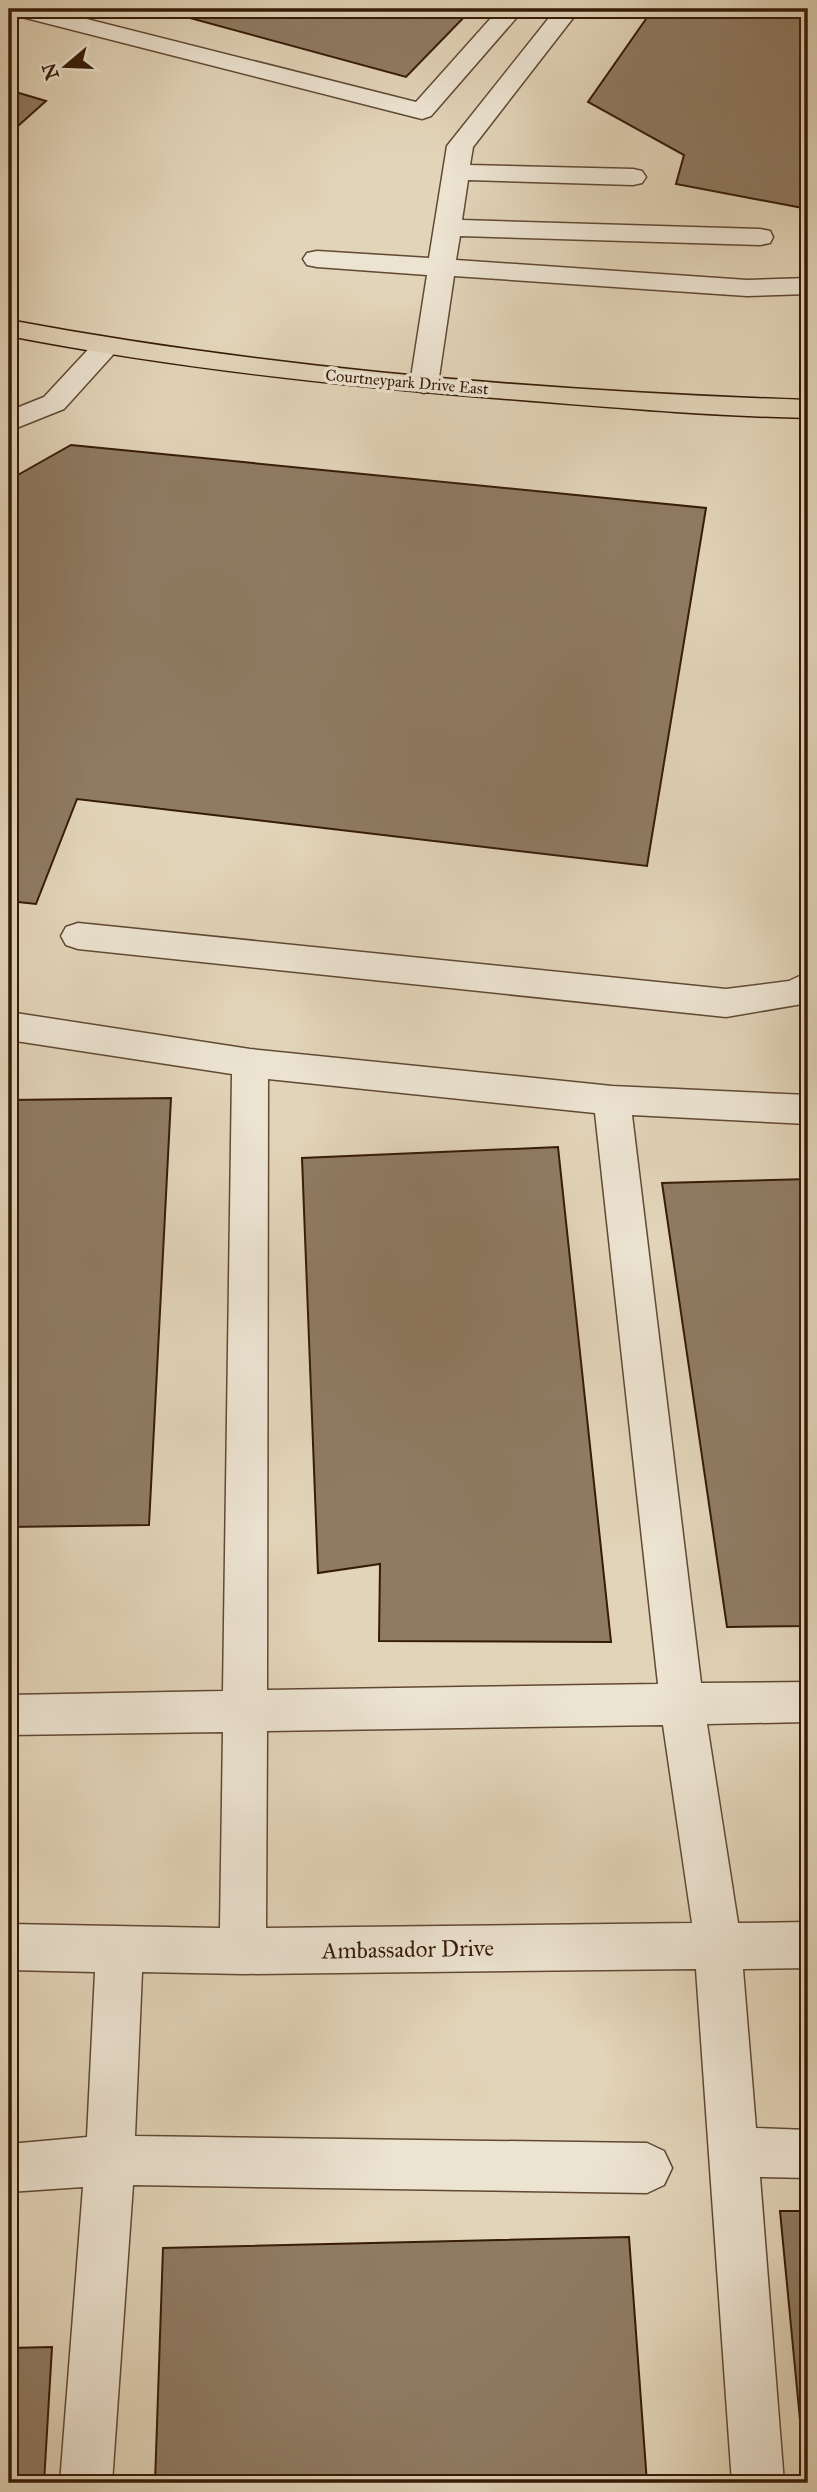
<svg xmlns="http://www.w3.org/2000/svg" width="817" height="2492" font-family="'IM FELL Great Primer',serif">
  <rect width="100%" height="100%" fill="#e2d4b8"/>
  <filter id="stains"><feTurbulence type="fractalNoise" baseFrequency=".00286" numOctaves="4"/><feColorMatrix values="0 0 0 0 .2 0 0 0 0 .09 0 0 0 0 .02 0 0 0 .5 -.17"/></filter>
  <radialGradient id="worn" r=".72"><stop offset=".6" stop-color="#630" stop-opacity="0"/><stop offset="1" stop-color="#630" stop-opacity=".3"/></radialGradient>
  <!-- building -->
  <g fill="#8f7b63" stroke="#361b07" stroke-width="2">
    <polygon points="157,9 472,9 406,77"/>
    <polygon points="653,9 808,9 808,209 676,184 684,155 588,102"/>
    <polygon points="9,90 46,101 9,134"/>
    <polygon points="71,445 706,508 647,866 77,799 36,904 9,901 9,480"/>
    <polygon points="171,1098 149,1525 9,1527 9,1100"/>
    <polygon points="558,1147 611,1642 379,1641 380,1564 318,1573 302,1158"/>
    <polygon points="808,1179 808,1626 727,1627 662,1183"/>
    <polygon points="780,2211 808,2211 808,2483 806,2483"/>
    <polygon points="629,2237 647,2483 155,2483 163,2248"/>
    <polygon points="52,2347 44,2483 9,2483 9,2348"/>
  </g>
  <g fill="none" stroke-linecap="round" stroke-linejoin="round">
    <!-- minor casing -->
    <g stroke="#614933" stroke-width="3">
      <g id="minor">
        <polygon points="9,9 47,9 416,102 499,9 524,9 431,116 422,119 10,14"/>
        <polygon points="556,9 580,9 473,147 470,165 633,169 642,171 646,177 642,183 633,185 468,180 462,220 760,229 770,231 773,237 770,243 760,245 460,236 456,260 747,280 808,278 808,294 747,296 454,276 438,384 434,390 424,393 414,390 410,384 427,275 317,267 307,265 303,259 307,253 317,251 429,258 447,146"/>
        <polygon points="106,339 116,341 120,347 64,409 9,431 9,411 44,397 96,341"/>
        <polygon points="78,923 726,989 789,981 808,972 808,1003 726,1017 78,949 66,945 61,936 66,927"/>
        <path d="M 9,1012 L 250,1049 L 612,1086 L 808,1095 L 808,1124 L 632,1115 L 701,1683 L 808,1682 L 808,1722 L 707,1724 L 738,1923 L 808,1922 L 808,1968 L 743,1969 L 756,2128 L 808,2130 L 808,2178 L 760,2177 L 784,2483 L 732,2483 L 696,1969 L 243,1974 L 142,1972 L 135,2136 L 647,2143 L 664,2151 L 672,2168 L 664,2185 L 647,2193 L 133,2185 L 112,2483 L 60,2483 L 83,2187 L 9,2192 L 9,2144 L 87,2137 L 95,1972 L 9,1970 L 9,1924 L 220,1928 L 223,1732 L 9,1735 L 9,1695 L 223,1691 L 232,1074 L 9,1040 ZM 268,1079 L 595,1113 L 658,1684 L 267,1690 ZM 663,1725 L 692,1923 L 266,1928 L 267,1731 Z"/>
      </g>
    </g>
    <!-- major casing -->
    <g stroke="#361b07" stroke-width="3">
      <path id="major" d="M 9,320 C 271,369 541,391 808,400 L 808,418 C 708,416 607,407 507,399 C 340,386 174,368 9,336 Z"/>
    </g>
    <!-- minor -->
    <use href="#minor" fill="#ece3d1" fill-rule="evenodd"/>
    <!-- major -->
    <use href="#major" fill="#e2d4b8" fill-rule="evenodd"/>
  </g>
  <g text-anchor="middle" dominant-baseline="central" stroke-width="7" stroke-linejoin="round" paint-order="stroke">
    <!-- far-street labels -->
    <g font-size="16" fill="#361b07" stroke="#ece3d1">
      <text transform="translate(407 382) rotate(5)">Courtneypark Drive East</text>
    </g>
    <!-- near-street labels -->
    <g font-size="23" fill="#361b07" stroke="#ece3d1">
      <text transform="translate(408 1949) rotate(-1)">Ambassador Drive</text>
    </g>
  </g>
  <!-- margin -->
  <rect width="817" height="2492" fill="none" stroke="#e2d4b8" stroke-width="35"/>
  <rect x="10" y="10" width="796" height="2471" fill="none" stroke="#361b07" stroke-width="3.5"/>
  <rect x="18" y="18" width="782" height="2457" fill="none" stroke="#361b07" stroke-width="2"/>
  <!-- north arrow -->
  <g transform="translate(66 66) rotate(251)" stroke="#ece3d1" stroke-width="5" paint-order="stroke">
  <path d="M0-5L12 26L0 18L-12 26Z" fill="#361b07"/>
  <text y="-10" font-size="19" font-weight="bold" text-anchor="middle" fill="#361b07">N</text>
  </g>
  <rect width="100%" height="100%" filter="url(#stains)"/>
  <rect width="100%" height="100%" fill="url(#worn)"/>
</svg>
